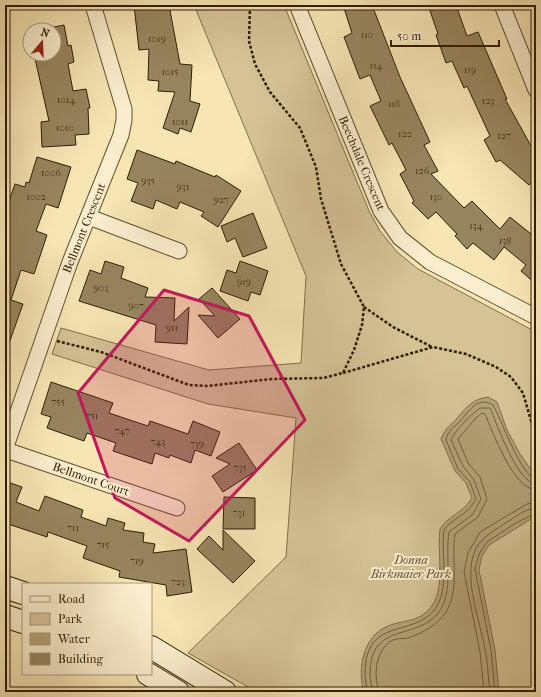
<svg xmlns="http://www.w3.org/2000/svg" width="541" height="697" font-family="'IM FELL French Canon',serif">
  <rect width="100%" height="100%" fill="#f7e5b4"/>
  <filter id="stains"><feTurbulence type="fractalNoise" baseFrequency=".005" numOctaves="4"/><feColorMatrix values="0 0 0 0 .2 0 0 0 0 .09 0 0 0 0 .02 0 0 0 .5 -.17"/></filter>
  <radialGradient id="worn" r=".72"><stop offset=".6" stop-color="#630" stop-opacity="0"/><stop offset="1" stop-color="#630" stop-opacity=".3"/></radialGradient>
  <!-- green -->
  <polygon fill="#d5c396" stroke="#82704c" points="194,5 284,5 369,211 380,231 397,252 418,269 536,332 536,692 257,692 188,653 286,557 296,418 208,404 52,354 61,328 209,370 301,363 306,276"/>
  <!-- water -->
  <path fill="#b3a177" stroke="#7e6c48" d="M 488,397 L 497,402 L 507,430 L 520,454 L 536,477 L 536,516 L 489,545 L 482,556 L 479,570 L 495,650 L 499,692 L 364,692 C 357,669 363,636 388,626 C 405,619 421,623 433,604 C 445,586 437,550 440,529 C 448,516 463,513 472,498 L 466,483 L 455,471 L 441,439 C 447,425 449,428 458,417 C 468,406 473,399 488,397 Z"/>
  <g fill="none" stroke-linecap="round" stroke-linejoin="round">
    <!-- shore -->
    <g stroke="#715e3c" stroke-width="1">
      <path d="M 367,692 C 367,686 365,680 365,674 C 365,614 416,640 437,606 C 449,586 441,553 444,530 C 452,518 466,517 476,499 L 470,482 L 458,469 L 446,440 C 448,430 454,428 461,420 C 470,410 478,396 493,405 C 501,418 521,477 536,479"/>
      <path d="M 372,692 C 372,686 370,680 370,674 C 370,618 422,644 442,607 C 453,585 445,556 449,532 L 473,514 L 481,499 L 474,480 L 463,466 L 451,440 C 453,432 473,413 480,408 L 490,408 C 497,424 517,483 536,484"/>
      <path d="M 378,692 C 378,686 376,680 376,674 C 376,662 381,645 393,640 C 398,638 404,639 408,638 C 423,633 437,625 446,612 C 460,590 451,559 455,534 L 478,517 L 487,499 L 480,477 L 468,463 L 458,439 L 476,418 L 482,413 L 485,414 C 493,432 513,489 536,490"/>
      <polyline points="484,692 480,652 464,572 468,553 480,532 527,504 536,502"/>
      <path d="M 490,692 C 488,678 488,663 485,649 C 480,621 464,581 474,553 C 479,539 492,532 504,524 C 513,519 525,508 536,508"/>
      <polyline points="495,692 491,650 475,569 479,554 487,542 514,524 536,513"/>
    </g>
  </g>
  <!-- building -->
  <g fill="#97855f" stroke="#2f1c02">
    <polygon points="134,5 169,5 180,64 192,65 190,101 200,104 191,132 180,128 178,134 163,128 175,92 158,91 159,81 148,80 149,49 139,50"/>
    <polygon points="343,5 372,5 400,77 430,142 424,145 438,171 431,174 464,208 472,201 500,229 510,217 536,238 536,284 521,271 526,265 504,247 494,260 473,243 467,249 455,236 457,234 436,212 428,219 412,203 414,201 400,174 406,170 392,143 389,145 370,106 381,101 370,75 360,79 344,37 352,33"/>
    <polygon points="428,5 456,5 467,36 478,32 507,99 505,99 536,155 536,177 529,185 500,160 496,162 484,140 490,136 467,86 464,88 452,61 446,63 436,35 438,34"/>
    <polygon points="64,25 68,46 71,45 74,62 68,64 73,91 86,89 90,108 88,108 89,134 75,135 76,145 42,147 41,122 49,121 34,54 54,54 54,27"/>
    <polygon points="137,150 175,164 176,161 215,177 216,175 241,191 218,227 201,216 204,212 180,202 177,209 156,200 153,209 131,201 138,183 127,179"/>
    <polygon points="37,157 71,167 58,208 46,204 36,231 47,235 34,274 21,270 11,300 23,304 7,349 5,348 5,206 7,207 15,184 25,187 26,182 29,183"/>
    <polygon points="253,213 267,248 243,257 235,238 227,242 221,226"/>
    <polygon points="105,261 124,267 121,278 148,288 145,297 175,298 174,321 189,307 187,344 155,342 156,325 79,301 90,270 101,274"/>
    <polygon points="240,261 268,271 260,295 251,292 248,301 220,291 227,270 236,273"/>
    <polygon points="212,288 240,319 218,338 198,315 215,316 199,299"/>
    <polygon points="51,382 113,403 109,413 148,426 150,421 188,434 193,421 220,432 211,456 195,450 191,463 170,455 169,458 155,453 152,464 113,451 116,443 87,433 84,441 47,428 51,417 41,414"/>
    <polygon points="239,443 257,470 223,492 212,476 230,464 216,458"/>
    <polygon points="5,481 22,487 16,502 39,511 45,496 83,510 81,517 106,526 108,518 125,523 123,530 144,533 143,542 155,544 153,553 186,549 192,592 167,596 166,585 119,577 120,571 83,558 87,546 48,532 47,537 8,524 7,529 5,529"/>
    <polygon points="224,497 255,498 255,529 223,529"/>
    <polygon points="223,530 255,561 233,583 197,549 209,536 223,550"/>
  </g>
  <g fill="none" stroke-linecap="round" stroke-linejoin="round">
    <!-- minor casing -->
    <g stroke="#614e2e" stroke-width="17">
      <g id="minor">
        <polyline points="297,5 381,211 400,238 430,262 536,317"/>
        <polyline points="502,5 536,90"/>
        <polyline points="89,217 179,251"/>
        <polyline points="5,449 70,262 121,135 124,120 124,109 93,5"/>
        <polyline points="6,450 177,508"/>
      </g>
    </g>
    <!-- secondary casing -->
    <g stroke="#2f1c02" stroke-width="24">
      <g id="secondary">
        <polyline points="5,587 23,593"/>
        <polyline points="5,616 23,622"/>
        <polyline points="151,647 225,692"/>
        <polyline points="148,674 178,692"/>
      </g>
    </g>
    <!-- path -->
    <g stroke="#2f1c02" stroke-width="2.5" stroke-dasharray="3 2" stroke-linecap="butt">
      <polyline points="364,307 393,327 432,347"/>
      <polyline points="57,341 101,352 189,385 207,386 272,379 323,378 343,373 354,350 362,325 364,307 341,264 321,199 316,167 300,128 270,92 255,64 249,41 250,5"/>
      <polyline points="343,373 433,347 466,354 496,367 511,377 523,393 536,438"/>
    </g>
    <!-- minor -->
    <use href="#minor" stroke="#faeece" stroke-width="15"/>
    <!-- secondary -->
    <use href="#secondary" stroke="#faeece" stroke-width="22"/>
  </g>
  <!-- marked area -->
  <path fill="#c2185b" fill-opacity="0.2" stroke="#c2185b" stroke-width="3" stroke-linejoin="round" d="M 164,290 L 249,316 L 305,420 L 189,541 L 115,498 L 78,393 Z"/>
  <g text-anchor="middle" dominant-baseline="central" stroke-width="4" stroke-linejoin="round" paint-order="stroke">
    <!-- number labels -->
    <g font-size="10" fill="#493619">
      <text x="367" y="35">110</text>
      <text x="157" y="39">1019</text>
      <text x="376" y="66">114</text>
      <text x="470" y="70">119</text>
      <text x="170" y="72">1015</text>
      <text x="66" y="100">1014</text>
      <text x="488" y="101">123</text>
      <text x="394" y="104">118</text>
      <text x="180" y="122">1011</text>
      <text x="65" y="128">1010</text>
      <text x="405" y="134">122</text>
      <text x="504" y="136">127</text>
      <text x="422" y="171">126</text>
      <text x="51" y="173">1006</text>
      <text x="148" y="181">935</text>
      <text x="183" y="187">931</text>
      <text x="36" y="197">1002</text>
      <text x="436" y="197">130</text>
      <text x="221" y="200">927</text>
      <text x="476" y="226">134</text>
      <text x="505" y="241">138</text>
      <text x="244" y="282">919</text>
      <text x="101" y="288">903</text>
      <text x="136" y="306">907</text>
      <text x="172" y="328">911</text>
      <text x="58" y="402">755</text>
      <text x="92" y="416">751</text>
      <text x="122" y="431">747</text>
      <text x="158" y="442">743</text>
      <text x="197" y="444">739</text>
      <text x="240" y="468">735</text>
      <text x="239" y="513">731</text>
      <text x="73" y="528">711</text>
      <text x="103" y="545">715</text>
      <text x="137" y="561">719</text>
      <text x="178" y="582">723</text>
    </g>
    <!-- street labels -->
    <g font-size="12" fill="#2f1c02" stroke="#faeece">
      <text transform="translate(362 163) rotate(67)">Beechdale Crescent</text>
      <text transform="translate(84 228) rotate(-68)">Bellmont Crescent</text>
      <text transform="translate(91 479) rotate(19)">Bellmont Court</text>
    </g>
    <!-- park labels -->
    <g font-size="12" font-style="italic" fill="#614e2e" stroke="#faeece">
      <text x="411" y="560">Donna<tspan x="411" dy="14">Birkmaier Park</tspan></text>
    </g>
  </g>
  <!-- margin -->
  <rect width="541" height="697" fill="none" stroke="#f7e5b4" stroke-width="20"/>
  <rect x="6" y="6" width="529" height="685" fill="none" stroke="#2f1c02" stroke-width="2"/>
  <rect x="10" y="10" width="521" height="677" fill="none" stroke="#2f1c02"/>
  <!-- legend -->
  <rect x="22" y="583" width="130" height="92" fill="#faeece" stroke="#a99a7c"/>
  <rect x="30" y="596" width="20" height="6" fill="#faeece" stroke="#a99a7c"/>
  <text x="58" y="603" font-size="12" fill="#2f1c02">Road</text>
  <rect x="30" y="613" width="20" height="12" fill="#d5c396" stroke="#a99a7c"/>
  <text x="58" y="623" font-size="12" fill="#2f1c02">Park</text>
  <rect x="30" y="633" width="20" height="12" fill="#b3a177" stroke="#a99a7c"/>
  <text x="58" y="643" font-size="12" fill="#2f1c02">Water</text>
  <rect x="30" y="653" width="20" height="12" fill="#97855f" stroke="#a99a7c"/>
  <text x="58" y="663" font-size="12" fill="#2f1c02">Building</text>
  <!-- north arrow -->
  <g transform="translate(42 42) rotate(19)"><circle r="19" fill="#faeece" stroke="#a99a7c"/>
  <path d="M0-3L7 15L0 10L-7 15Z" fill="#8f2418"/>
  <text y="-6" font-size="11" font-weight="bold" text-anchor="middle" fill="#2f1c02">N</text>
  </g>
  <!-- scale -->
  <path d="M391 40v6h108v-6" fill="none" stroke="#2f1c02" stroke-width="2"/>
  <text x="397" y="40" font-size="12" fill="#2f1c02" stroke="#faeece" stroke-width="3" paint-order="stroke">50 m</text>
  <rect width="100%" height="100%" filter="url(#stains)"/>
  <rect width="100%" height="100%" fill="url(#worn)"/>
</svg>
